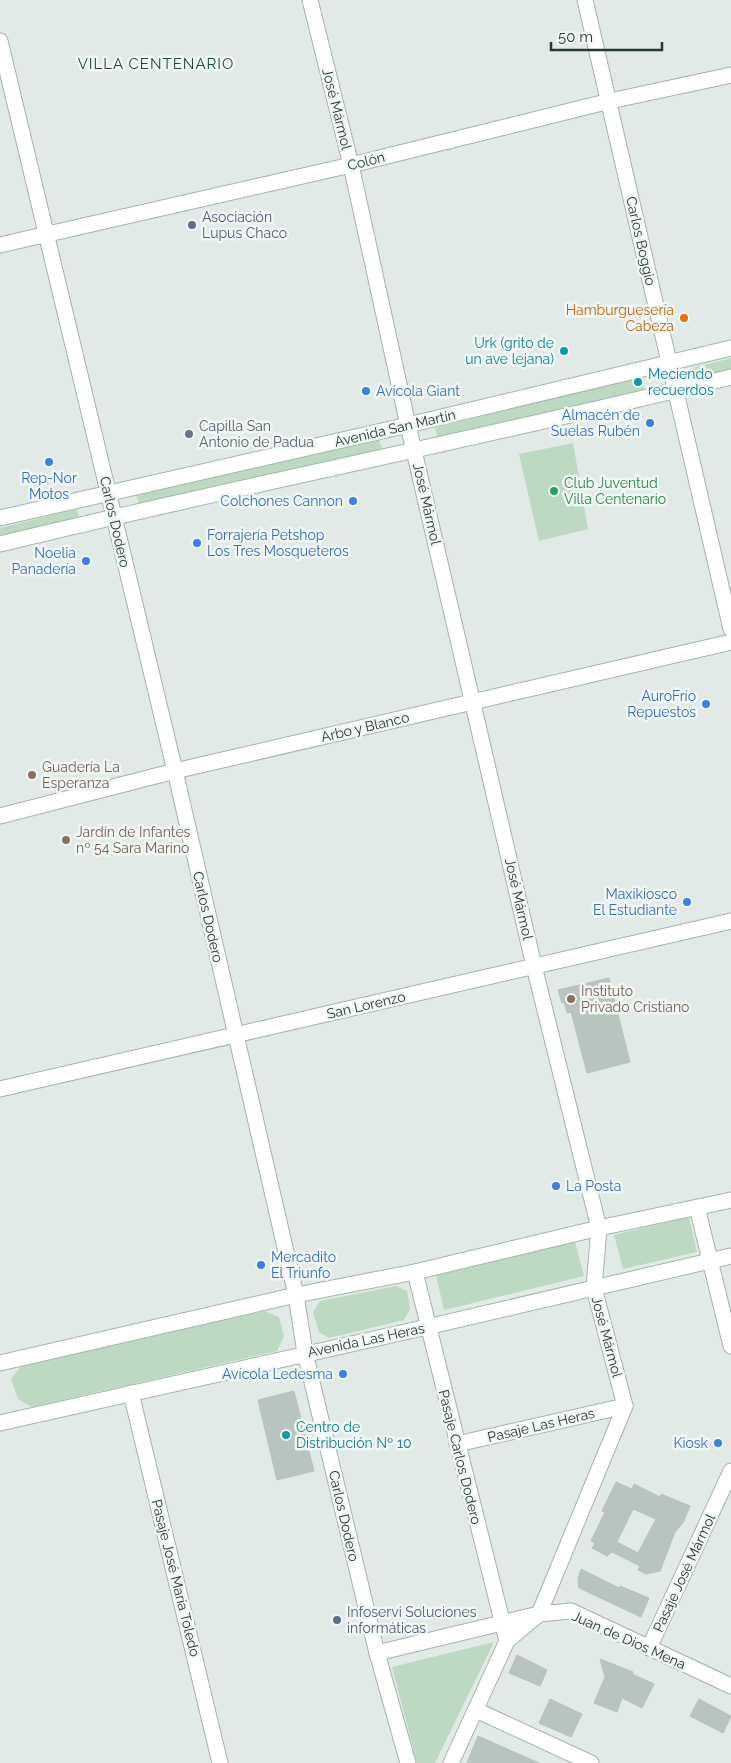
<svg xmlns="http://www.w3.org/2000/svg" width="731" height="1763" font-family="Raleway,sans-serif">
  <rect width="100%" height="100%" fill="#e1eae6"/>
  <!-- green -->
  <g fill="#bdd9c2">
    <polygon points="731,358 731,369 695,378 693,368"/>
    <polygon points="641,377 644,389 438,440 435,428"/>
    <polygon points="379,438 382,449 139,505 136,494"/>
    <polygon points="573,443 588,529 539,541 519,454"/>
    <polygon points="77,509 79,519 0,538 0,528"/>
    <polygon points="689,1217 697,1252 623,1269 614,1235"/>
    <polygon points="575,1242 584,1276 444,1310 436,1275"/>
    <polygon points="396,1286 407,1291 410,1309 404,1320 329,1338 319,1332 313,1312 320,1301"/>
    <polygon points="264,1311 279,1317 284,1336 277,1351 32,1407 18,1399 11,1379 22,1365"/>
    <polygon points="494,1642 435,1763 417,1763 392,1667"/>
  </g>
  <!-- building -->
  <g fill="#b7c5be" stroke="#b5c3bc" fill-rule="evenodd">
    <polygon points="609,978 630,1062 587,1073 571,1012 567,1013 564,1002 562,1003 558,990"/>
    <polygon points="294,1391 314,1471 277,1480 258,1400"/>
    <path d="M 616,1482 L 632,1489 L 634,1484 L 660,1497 L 661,1494 L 690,1506 L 683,1523 L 675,1532 L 660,1571 L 646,1574 L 638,1570 L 640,1566 L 612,1552 L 607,1556 L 592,1548 L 595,1543 L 591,1541 L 605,1512 L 602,1511 ZM 633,1509 L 656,1519 L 638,1553 L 617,1542 Z"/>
    <polygon points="581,1569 619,1588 620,1586 649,1598 641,1617 579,1588 578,1578"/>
    <polygon points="517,1655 547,1670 540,1686 509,1673"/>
    <polygon points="600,1659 633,1672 632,1674 654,1684 642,1708 622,1698 617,1712 594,1703 605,1677"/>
    <polygon points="550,1699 582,1714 571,1737 539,1723"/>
    <polygon points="699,1699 731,1716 723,1733 690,1716"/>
    <polygon points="478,1736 539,1763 467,1763"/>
  </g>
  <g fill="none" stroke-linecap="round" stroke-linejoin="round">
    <!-- street casing -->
    <g stroke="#a5b1ac" stroke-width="17">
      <g id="street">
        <polyline points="310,0 351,165 408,425 534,966 599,1228 594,1288 625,1406 539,1614 507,1641 451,1763"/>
        <polyline points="585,0 731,629"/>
        <polyline points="0,41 175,771 296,1295 305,1353 377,1653 408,1763"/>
        <polyline points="0,245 351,165 610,101 731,75"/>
        <polyline points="0,816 175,771 731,642"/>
        <polyline points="0,1089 731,921"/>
        <polyline points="697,1207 731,1346"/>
        <polyline points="415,1272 507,1641"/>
        <polyline points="131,1393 220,1763"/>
        <polyline points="457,1444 625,1406"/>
        <polyline points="649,1648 731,1471"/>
        <polyline points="377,1653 539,1614 571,1611 731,1686"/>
        <polyline points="476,1710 591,1763"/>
      </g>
    </g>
    <!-- secondary casing -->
    <g stroke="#a2b5ac" stroke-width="17">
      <g id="secondary">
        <polyline points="0,518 408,425 731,348"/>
        <path d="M 0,544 C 243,485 488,437 731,377"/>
        <polyline points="0,1363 296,1295 415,1272 599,1228 731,1200"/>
        <polyline points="0,1423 427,1327 731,1256"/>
      </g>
    </g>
    <!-- street -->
    <use href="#street" stroke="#fff" stroke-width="15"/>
    <!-- secondary -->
    <use href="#secondary" stroke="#fff" stroke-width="15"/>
  </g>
  <!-- markers -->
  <g fill="#5c6f8a" stroke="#f1f7f4" stroke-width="2">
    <circle cx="192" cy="225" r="5"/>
    <circle cx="337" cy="1620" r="5"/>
  </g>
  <circle fill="#e8710a" stroke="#f1f7f4" stroke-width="2" cx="684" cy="318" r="5"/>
  <g fill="#0f9aa8" stroke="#f1f7f4" stroke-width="2">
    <circle cx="564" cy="351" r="5"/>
    <circle cx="638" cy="382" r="5"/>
    <circle cx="286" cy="1435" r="5"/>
  </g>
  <g fill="#3f7fe0" stroke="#f1f7f4" stroke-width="2">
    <circle cx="366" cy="391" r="5"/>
    <circle cx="650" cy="423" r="5"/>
    <circle cx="49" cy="462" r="5"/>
    <circle cx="353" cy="501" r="5"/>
    <circle cx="197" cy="543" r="5"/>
    <circle cx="86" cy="561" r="5"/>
    <circle cx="706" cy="704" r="5"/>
    <circle cx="687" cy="902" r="5"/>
    <circle cx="556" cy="1186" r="5"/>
    <circle cx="261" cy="1265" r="5"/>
    <circle cx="343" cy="1374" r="5"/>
    <circle cx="718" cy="1443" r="5"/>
  </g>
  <circle fill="#6b7280" stroke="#f1f7f4" stroke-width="2" cx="189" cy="434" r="5"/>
  <circle fill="#2e9e5b" stroke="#f1f7f4" stroke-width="2" cx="554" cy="491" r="5"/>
  <g fill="#8d6e63" stroke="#f1f7f4" stroke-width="2">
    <circle cx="32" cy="775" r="5"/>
    <circle cx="66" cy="840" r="5"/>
    <circle cx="571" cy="999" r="5"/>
  </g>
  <g text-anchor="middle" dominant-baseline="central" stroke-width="5" stroke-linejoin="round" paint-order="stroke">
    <!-- street labels -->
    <g font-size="14" fill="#243932" stroke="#f1f7f4">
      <text transform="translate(337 109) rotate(76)">José Mármol</text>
      <text transform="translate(366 161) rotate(-14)">Colón</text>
      <text transform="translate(641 241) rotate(77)">Carlos Boggio</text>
      <text transform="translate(395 428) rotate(-13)">Avenida San Martín</text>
      <text transform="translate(427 504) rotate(77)">José Mármol</text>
      <text transform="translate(115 522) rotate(77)">Carlos Dodero</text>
      <text transform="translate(365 727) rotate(-13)">Arbo y Blanco</text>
      <text transform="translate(519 899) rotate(77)">José Mármol</text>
      <text transform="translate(208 917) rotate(77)">Carlos Dodero</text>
      <text transform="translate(366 1005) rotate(-13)">San Lorenzo</text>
      <text transform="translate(607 1337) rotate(75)">José Mármol</text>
      <text transform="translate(366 1340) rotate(-12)">Avenida Las Heras</text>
      <text transform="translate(541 1425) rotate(-13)">Pasaje Las Heras</text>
      <text transform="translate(460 1457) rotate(76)">Pasaje Carlos Dodero</text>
      <text transform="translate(344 1516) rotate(77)">Carlos Dodero</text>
      <text transform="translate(684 1573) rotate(-65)">Pasaje José Mármol</text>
      <text transform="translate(176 1578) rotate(76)">Pasaje José María Toledo</text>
      <text transform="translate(629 1640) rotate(24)">Juan de Dios Mena</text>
    </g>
    <!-- service labels -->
    <g font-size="14" fill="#4e5e75" stroke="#f1f7f4" text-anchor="start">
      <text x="202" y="217">Asociación<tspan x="202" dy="16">Lupus Chaco</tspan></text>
      <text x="347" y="1612">Infoservi Soluciones<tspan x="347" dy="16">informáticas</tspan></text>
    </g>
    <!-- food labels -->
    <g font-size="14" fill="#c56008" stroke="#f1f7f4" text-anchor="end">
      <text x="674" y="310">Hamburguesería<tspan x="674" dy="16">Cabeza</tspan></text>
    </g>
    <!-- culture labels -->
    <g font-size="14" fill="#0d838f" stroke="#f1f7f4" text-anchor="start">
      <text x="554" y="343" text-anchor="end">Urk (grito de<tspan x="554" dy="16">un ave lejana)</tspan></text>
      <text x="648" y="374">Meciendo<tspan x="648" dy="16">recuerdos</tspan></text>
      <text x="296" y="1427">Centro de<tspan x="296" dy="16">Distribución Nº 10</tspan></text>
    </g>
    <!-- shop labels -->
    <g font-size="14" fill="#366cbe" stroke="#f1f7f4" text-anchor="end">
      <text x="376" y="391" text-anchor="start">Avícola Giant</text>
      <text x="640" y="415">Almacén de<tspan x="640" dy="16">Suelas Rubén</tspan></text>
      <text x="49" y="478" text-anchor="middle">Rep-Nor<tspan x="49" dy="16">Motos</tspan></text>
      <text x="343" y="501">Colchones Cannon</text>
      <text x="207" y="535" text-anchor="start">Forrajería Petshop<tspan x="207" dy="16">Los Tres Mosqueteros</tspan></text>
      <text x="76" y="553">Noelia<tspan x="76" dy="16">Panadería</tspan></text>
      <text x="696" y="696">AuroFrío<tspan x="696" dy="16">Repuestos</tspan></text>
      <text x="677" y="894">Maxikiosco<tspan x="677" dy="16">El Estudiante</tspan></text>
      <text x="566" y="1186" text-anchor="start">La Posta</text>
      <text x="271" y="1257" text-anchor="start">Mercadito<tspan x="271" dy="16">El Triunfo</tspan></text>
      <text x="333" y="1374">Avícola Ledesma</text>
      <text x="708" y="1443">Kiosk</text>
    </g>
    <!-- worship labels -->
    <g font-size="14" fill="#5b616d" stroke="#f1f7f4" text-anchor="start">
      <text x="199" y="426">Capilla San<tspan x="199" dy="16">Antonio de Padua</tspan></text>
    </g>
    <!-- leisure labels -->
    <g font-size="14" fill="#27864d" stroke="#f1f7f4" text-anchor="start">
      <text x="564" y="483">Club Juventud<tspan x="564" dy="16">Villa Centenario</tspan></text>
    </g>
    <!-- education labels -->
    <g font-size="14" fill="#785e54" stroke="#f1f7f4" text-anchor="start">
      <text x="42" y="767">Guadería La<tspan x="42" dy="16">Esperanza</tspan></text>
      <text x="76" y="832">Jardín de Infantes<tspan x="76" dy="16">nº 54 Sara Marino</tspan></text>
      <text x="581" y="991">Instituto<tspan x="581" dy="16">Privado Cristiano</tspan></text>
    </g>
    <!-- neighbourhood labels -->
    <g font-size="15" letter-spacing="1" fill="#22493c" stroke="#f1f7f4">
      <text x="156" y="64">VILLA CENTENARIO</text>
    </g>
  </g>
  <!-- scale -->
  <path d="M551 42v8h111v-8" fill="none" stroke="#243932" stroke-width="2.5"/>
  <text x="558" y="42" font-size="15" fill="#243932" stroke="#f1f7f4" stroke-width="4" paint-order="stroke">50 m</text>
</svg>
